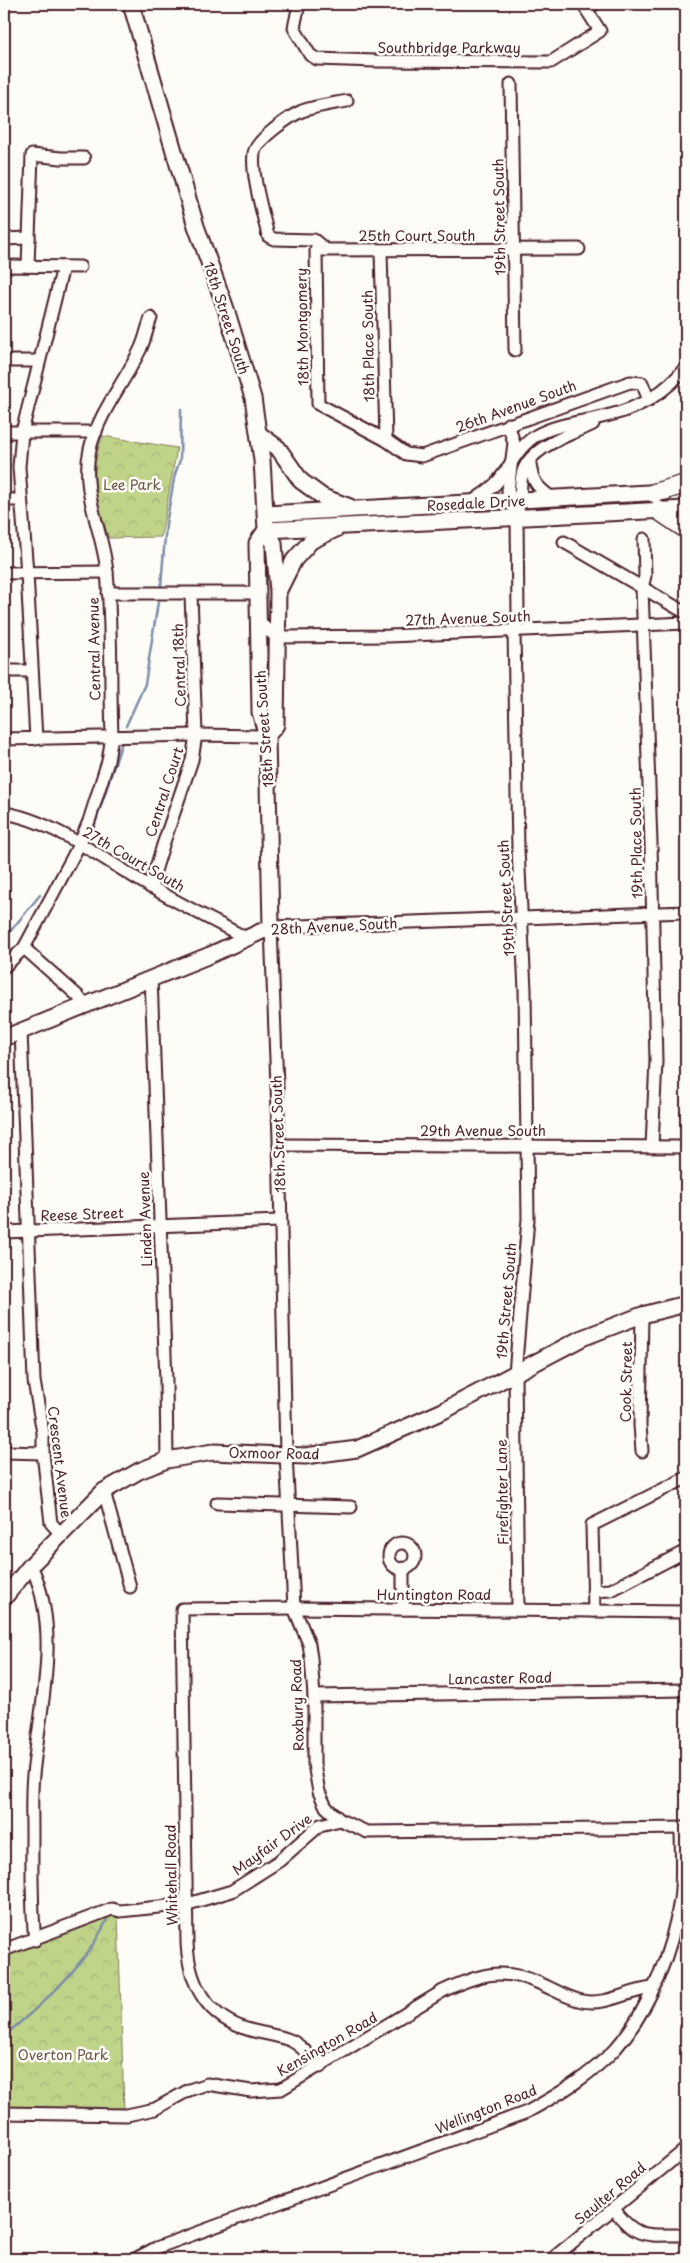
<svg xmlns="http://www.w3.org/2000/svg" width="690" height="2263" font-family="'Playpen Sans',sans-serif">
  <defs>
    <pattern id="forest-crowns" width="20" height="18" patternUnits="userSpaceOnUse" patternTransform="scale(1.25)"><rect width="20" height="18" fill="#bfd389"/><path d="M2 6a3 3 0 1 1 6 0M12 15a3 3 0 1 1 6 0" fill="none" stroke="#a6b576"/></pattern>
  </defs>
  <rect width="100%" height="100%" fill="#fdfcf7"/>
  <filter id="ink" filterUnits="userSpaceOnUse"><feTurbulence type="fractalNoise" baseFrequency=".02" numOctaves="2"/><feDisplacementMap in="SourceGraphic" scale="10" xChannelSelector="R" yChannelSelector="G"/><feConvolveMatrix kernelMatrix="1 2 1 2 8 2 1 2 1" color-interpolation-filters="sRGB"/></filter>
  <g filter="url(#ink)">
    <!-- forest -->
    <g fill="url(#forest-crowns)" stroke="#84795a">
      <path d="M 103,436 L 177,448 L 161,537 L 109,538 C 97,504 87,471 103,436 Z"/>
      <polygon points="118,1913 124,2111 4,2113 4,1952"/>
    </g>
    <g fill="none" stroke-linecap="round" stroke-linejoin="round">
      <!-- stream -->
      <g stroke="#7b8ea8" stroke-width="2.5">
        <polyline points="161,586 166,524 175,474 180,460 181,409"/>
        <polyline points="126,726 145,684 158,602"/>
        <polyline points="89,842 122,742"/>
        <polyline points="4,939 40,895"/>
        <path d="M 4,2036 C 34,2011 64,1985 87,1953 C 95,1943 101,1931 107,1920"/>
      </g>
      <!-- minor casing -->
      <g stroke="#4a1f2b" stroke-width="15">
        <g id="minor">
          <polyline points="299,4 294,28 310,55 317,59 375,61 551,62 600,31 586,9 595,4"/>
          <polyline points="511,84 515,350"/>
          <polyline points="4,239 29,238"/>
          <polyline points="579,249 316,250 318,404 386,440 406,454 422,456 630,382 642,383 649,400"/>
          <path d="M 326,250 L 314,240 L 274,239 L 268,236 C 263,213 251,175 254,153 C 256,140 290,116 302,111 C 316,106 332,104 347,101"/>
          <polyline points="381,251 386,440"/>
          <polyline points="4,266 80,267"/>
          <polyline points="28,266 32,155 61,158 84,158"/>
          <polyline points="4,361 38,361"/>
          <polyline points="508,424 514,443 508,490 517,517 518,616 514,631 518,849 525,990 528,1219 515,1374 518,1610"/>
          <polyline points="4,432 96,432"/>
          <path d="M 530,463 C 532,482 537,487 552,498"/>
          <polyline points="4,500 21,500"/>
          <path d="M 471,503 C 479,496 491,490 498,481 C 511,466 518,446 537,435 C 559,423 586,422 610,415 C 640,408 667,391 686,367"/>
          <path d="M 519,506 C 521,496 520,485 522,475 C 528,447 570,435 593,424"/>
          <polyline points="644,539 645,576 642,588 651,843 656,1061 652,1146"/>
          <polyline points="564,542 686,613"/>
          <polyline points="4,573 107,572"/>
          <polyline points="108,593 257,593"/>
          <polyline points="258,619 267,630 277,637 389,636 686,623"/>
          <polyline points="4,671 31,671"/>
          <polyline points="4,739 196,735 267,736"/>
          <polyline points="36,739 27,573 19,467 22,432 63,267"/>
          <path d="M 4,813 C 53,820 108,863 151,887 C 182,905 214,921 246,938"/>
          <polyline points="150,887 164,842 192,760 196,735 191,594"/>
          <polyline points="24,948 78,996 85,1006"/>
          <path d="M 4,967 L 24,948 L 79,845 L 89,821 L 108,761 L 112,736 C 110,682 112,626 107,572 C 103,531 80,491 90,449 C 99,412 124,383 140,350 C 145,340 147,328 151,318"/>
          <polyline points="151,977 166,1381 167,1460"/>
          <polyline points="21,1030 34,1381 43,1433 43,1453 51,1523 61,1534"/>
          <polyline points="279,1145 686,1147"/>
          <polyline points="4,1232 280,1221"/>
          <polyline points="642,1315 640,1425 642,1451"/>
          <polyline points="4,1452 43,1453"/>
          <polyline points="104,1491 130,1587"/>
          <polyline points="217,1503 351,1507"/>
          <circle cx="402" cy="1556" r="13"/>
          <path d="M 31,1565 C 62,1632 40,1705 33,1775 C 31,1794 32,1814 32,1833 C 32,1869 31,1904 35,1940"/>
          <polyline points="403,1568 403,1609"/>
          <polyline points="593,1591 611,1590 686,1551"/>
          <polyline points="594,1611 592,1525 686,1478"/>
          <polyline points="314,1696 686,1690"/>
          <polyline points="340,1820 326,1807 319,1792 314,1764 314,1696 311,1658 309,1644 294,1608 286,1454 279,1139 271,927 686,912"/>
          <polyline points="4,1950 112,1909 120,1911 188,1904 232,1891 279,1861 320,1825 340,1820 367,1832 686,1828"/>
          <path d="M 320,2067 C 311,2058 304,2047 292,2041 C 279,2035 264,2034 250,2030 C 208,2018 189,1986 187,1943 L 182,1609 L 294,1608 L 686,1612"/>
          <path d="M 4,2113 L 127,2115 L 155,2109 L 189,2090 L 207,2084 L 251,2091 L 281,2089 L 443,1991 C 479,1974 502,1967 539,1983 C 553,1989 567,1998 582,2001 C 607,2006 629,1990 653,1988"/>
          <path d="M 614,2209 C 637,2242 651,2234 686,2235"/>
          <path d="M 135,2259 L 156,2248 L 527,2112 C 558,2095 591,2075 616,2048 C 650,2009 672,1951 680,1900 C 683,1877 681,1852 681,1828"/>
          <polyline points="552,2259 686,2149"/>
        </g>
      </g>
      <!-- major casing -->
      <g stroke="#4a1f2b" stroke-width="19">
        <g id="major">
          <polyline points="259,434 278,448 301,481 323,497 350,507"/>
          <polyline points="266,514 666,492"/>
          <polyline points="266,530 686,509"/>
          <polyline points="266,530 274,543 278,592 276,725 267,736"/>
          <polyline points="279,590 294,560 311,541 336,529"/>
          <polyline points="4,1038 210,955 271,927 267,736 260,712 257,543 266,530 262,460 253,398 226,309 196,226 131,4"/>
          <polyline points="4,1598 31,1565 104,1491 139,1471 167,1460 213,1452 305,1456 357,1449 443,1411 582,1338 642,1315 686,1304"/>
        </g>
      </g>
      <!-- highway casing -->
      <g stroke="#4a1f2b" stroke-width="21">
        <g id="highway">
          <polyline points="654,493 686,484"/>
          <polyline points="658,510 686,529"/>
        </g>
      </g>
      <!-- minor -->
      <use href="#minor" stroke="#fdfcf7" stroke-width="11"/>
      <!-- major -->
      <use href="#major" stroke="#fdfcf7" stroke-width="15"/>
      <!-- highway -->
      <use href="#highway" stroke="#fdfcf7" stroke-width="18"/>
    </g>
  </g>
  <g text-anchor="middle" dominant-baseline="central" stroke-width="5" stroke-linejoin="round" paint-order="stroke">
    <!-- street labels -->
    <g font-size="14" fill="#4a1f2b" stroke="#fdfcf7">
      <text x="449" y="47">Southbridge Parkway</text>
      <text transform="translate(499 217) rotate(-91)">19th Street South</text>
      <text x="417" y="235">25th Court South</text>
      <text transform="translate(227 318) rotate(72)">18th Street South</text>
      <text transform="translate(302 327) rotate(-91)">18th Montgomery</text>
      <text transform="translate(368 346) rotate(-91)">18th Place South</text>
      <text transform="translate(516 406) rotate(-20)">26th Avenue South</text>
      <text transform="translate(476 503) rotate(-3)">Rosedale Drive</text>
      <text transform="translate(468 618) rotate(-2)">27th Avenue South</text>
      <text transform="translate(94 649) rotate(-91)">Central Avenue</text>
      <text transform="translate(179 665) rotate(-92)">Central 18th</text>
      <text transform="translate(264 729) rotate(-94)">18th Street South</text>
      <text transform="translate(164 792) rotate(-72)">Central Court</text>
      <text transform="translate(636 843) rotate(-91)">19th Place South</text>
      <text transform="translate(134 859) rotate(30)">27th Court South</text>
      <text transform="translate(506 898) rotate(-93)">19th Street South</text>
      <text transform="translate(334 926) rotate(-3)">28th Avenue South</text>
      <text x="483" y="1130">29th Avenue South</text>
      <text transform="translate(278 1134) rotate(-92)">18th Street South</text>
      <text transform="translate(82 1214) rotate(-2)">Reese Street</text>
      <text transform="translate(145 1219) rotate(-92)">Linden Avenue</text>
      <text transform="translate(506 1301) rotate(-85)">19th Street South</text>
      <text transform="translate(626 1382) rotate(-89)">Cook Street</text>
      <text transform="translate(274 1453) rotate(1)">Oxmoor Road</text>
      <text transform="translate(60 1462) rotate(83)">Crescent Avenue</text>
      <text transform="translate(502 1492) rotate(-91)">Firefighter Lane</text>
      <text x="434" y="1594">Huntington Road</text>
      <text transform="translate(500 1678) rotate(-1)">Lancaster Road</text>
      <text transform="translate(297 1705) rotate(-92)">Roxbury Road</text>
      <text transform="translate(272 1844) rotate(-36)">Mayfair Drive</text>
      <text transform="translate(171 1875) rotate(-91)">Whitehall Road</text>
      <text transform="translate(327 2044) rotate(-30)">Kensington Road</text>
      <text transform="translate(486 2109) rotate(-22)">Wellington Road</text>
      <text transform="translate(610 2193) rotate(-40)">Saulter Road</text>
    </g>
    <!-- park labels -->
    <g font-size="14" fill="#6d5547" stroke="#fdfcf7">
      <text x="132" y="484">Lee Park</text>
      <text x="63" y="2054">Overton Park</text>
    </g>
  </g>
  <!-- margin -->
  <rect width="690" height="2263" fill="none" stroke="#fdfcf7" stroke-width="20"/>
  <rect x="10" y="10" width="670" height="2243" fill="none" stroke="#4a1f2b" stroke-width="2" filter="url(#ink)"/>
</svg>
